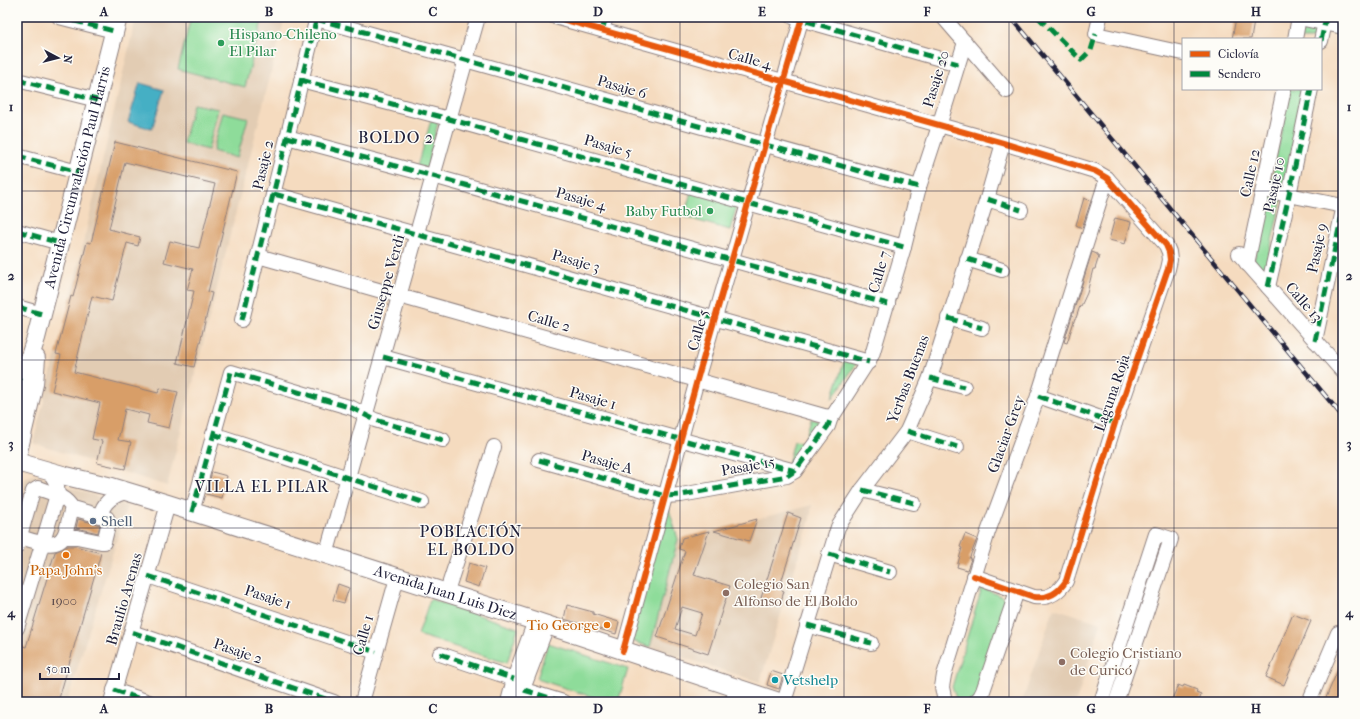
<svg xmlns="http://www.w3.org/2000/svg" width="1360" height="719" font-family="'IM FELL French Canon',serif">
  <rect width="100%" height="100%" fill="#fdfcf7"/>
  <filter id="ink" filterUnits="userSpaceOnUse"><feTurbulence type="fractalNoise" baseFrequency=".025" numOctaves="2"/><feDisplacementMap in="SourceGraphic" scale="8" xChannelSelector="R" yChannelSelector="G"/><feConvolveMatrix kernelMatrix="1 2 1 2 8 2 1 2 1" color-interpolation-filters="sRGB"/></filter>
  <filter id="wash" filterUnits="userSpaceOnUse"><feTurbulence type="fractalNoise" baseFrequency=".012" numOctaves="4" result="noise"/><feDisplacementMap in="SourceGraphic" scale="16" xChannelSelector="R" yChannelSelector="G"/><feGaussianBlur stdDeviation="0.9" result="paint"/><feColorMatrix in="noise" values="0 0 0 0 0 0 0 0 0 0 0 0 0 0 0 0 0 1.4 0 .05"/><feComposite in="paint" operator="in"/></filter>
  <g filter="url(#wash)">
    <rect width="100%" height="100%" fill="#f5dbbf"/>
    <!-- built -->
    <g fill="#e2ccb3">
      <polygon points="136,17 285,17 167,486 33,443 71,296"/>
      <polygon points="33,475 127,506 67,702 17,702 17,506 25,478"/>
      <polygon points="812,505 810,519 760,682 650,647 678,539"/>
      <polygon points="1054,608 1101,623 1076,702 1022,702"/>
    </g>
    <!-- green -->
    <g fill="#8edc9a" stroke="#587f6a">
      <polygon points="191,17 263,17 245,87 178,69"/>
      <polygon points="1303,25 1318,29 1316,39 1300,39"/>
      <polygon points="1290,89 1305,89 1284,186 1271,183"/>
      <polygon points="193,104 218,109 208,150 183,143"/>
      <polygon points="223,112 248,118 237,158 213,151"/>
      <polygon points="431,120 438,122 427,168 418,166"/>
      <polygon points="691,192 737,205 730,230 684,217"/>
      <polygon points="1269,194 1282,198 1265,271 1254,261"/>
      <polygon points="845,359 857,363 832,399"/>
      <polygon points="811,419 822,422 788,464 794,441 804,442"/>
      <polygon points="668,506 678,539 650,647 626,639"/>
      <polygon points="982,588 1012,601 979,702 959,702 957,701 952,687"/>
      <polygon points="430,599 518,628 507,663 418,635"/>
      <polygon points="548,643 628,669 618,702 608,702 537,679"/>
    </g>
    <!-- water -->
    <polygon fill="#45afc4" stroke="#346880" points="140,83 164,90 152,129 128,122"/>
    <g id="blocks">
      <!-- building -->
      <g fill="#d89e67" fill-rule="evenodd">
        <polygon points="1236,18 1254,21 1251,39 1232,39"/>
        <polygon points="115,142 237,172 208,292 212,293 194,367 177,363 194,291 187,290 193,269 164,262 170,241 199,248 215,184 125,162 109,229 140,237 138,246 127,243 112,301 92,296 74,372 158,393 160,388 178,392 169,428 147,423 149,415 125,409 118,440 131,442 125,469 97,463 102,441 92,439 100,403 52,391 61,355 56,354 71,296 73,297 87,242 91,243"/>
        <polygon points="1084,198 1091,201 1082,228 1076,225"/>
        <polygon points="1115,218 1131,222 1125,244 1109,240"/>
        <polygon points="1092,252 1097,254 1097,255 1099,256 1095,269 1093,269 1087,293 1081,306 1080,306 1076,318 1075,318 1067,343 1064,342"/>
        <polygon points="212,472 227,476 222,498 206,494"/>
        <polygon points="788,513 801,518 779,589 784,591 780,605 761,598"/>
        <polygon points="78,519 100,525 98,533 76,528"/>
        <polygon points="757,519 749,541 714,531"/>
        <path d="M 709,531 L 694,575 L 730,586 L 708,654 L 657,637 L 685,551 L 679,549 L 682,538 ZM 682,607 L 702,613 L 695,635 L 675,629 Z"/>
        <polygon points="965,534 977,539 969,559 971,559 967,570 957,567 962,548 960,547"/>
        <polygon points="67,546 75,546 101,553 58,702 17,702 17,644 26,647 55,552"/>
        <polygon points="469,563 485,568 479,587 464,582"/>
        <polygon points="338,584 349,588 344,603 333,600"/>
        <polygon points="567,605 593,612 593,614 619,622 616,634 564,619"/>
        <polygon points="1293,614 1311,621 1284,685 1266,677"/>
        <polygon points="1343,658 1343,702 1330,702 1325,700"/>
        <polygon points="771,671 783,675 779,689 767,685"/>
        <polygon points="1178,685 1183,687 1184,685 1197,690 1196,693 1201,695 1199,702 1171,702"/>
      </g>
    </g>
  </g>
  <g filter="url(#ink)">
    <use href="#blocks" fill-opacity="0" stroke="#8c7e7d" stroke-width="1"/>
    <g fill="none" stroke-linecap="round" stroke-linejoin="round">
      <!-- minor casing -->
      <g stroke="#8c7e7d" stroke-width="16">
        <g id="minor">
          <polyline points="59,17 114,31"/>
          <path d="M 555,17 L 1003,143 L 1095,171 L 1107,178 L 1166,245 L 1169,252 L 1170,260 L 1168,269 L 1115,423 L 1066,581 C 1058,593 1049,599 1034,597 L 974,576"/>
          <polyline points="793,17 958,64"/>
          <polyline points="943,17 1007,91"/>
          <polyline points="1100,17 1096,34 1183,53"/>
          <polyline points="1299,18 1343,27"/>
          <path d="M 316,19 C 518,73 717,133 919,187"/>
          <polyline points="602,30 606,17"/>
          <polyline points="1295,39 1299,17"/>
          <polyline points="1321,41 1326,17"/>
          <polyline points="17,80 97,100"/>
          <polyline points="301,80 449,119 904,247"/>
          <polyline points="287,137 433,176 888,304"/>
          <polyline points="17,156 78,172"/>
          <polyline points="1264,190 1343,206"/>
          <polyline points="274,194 869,362"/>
          <polyline points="987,199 1021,210"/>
          <polyline points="17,231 60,243"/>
          <polyline points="1239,254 1343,372"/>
          <polyline points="258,256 824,416 831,417"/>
          <polyline points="967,259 1002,270"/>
          <polyline points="1247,264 1284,89"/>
          <polyline points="1268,287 1289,195 1311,89"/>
          <polyline points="17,307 42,314"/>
          <polyline points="948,318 982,328"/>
          <polyline points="242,320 317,17"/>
          <polyline points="1315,341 1343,210"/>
          <polyline points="383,357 795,471"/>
          <polyline points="930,378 964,387"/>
          <polyline points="1038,396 1115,423"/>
          <polyline points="831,417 834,414 872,355 904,247 919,187 939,126 965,42"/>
          <polyline points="907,431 957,447"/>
          <polyline points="213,434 422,502"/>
          <polyline points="539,460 665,496 681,495 787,476 795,471 828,426 831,417"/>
          <polyline points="862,490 914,503"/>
          <path d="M 72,508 L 100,516 C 103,502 113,495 127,492"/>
          <polyline points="192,512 231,372 352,408 375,420 443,440"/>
          <path d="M 17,537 L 20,537 C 31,540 57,551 64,536 C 68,527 69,517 72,508 C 65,495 50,493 38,488 L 33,491 L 17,546"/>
          <polyline points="63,537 77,537 101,542 104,542 109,522 107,518 100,516"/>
          <polyline points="829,554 890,572"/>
          <polyline points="326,555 478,17"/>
          <polyline points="148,576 376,652"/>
          <polyline points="446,594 494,447"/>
          <polyline points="807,625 871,643"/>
          <path d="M 17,628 L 57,495 C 59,486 55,479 49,472"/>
          <polyline points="132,632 334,702"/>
          <polyline points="623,651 697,380 802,17"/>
          <polyline points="440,654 514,679"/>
          <polyline points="114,690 149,702"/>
          <polyline points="524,690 563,702"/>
          <polyline points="111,702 168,504"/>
          <polyline points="362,702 397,578"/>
          <polyline points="508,702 514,679 535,621"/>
          <polyline points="518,702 547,626"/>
          <polyline points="732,702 737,688"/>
          <polyline points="784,702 838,527 862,490 907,431 930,378 987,199 1003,143"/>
          <polyline points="945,702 942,687 944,675 988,532 1038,396 1107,178"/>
          <polyline points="975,702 980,697 983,691 1017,591"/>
          <polyline points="1101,702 1156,534 1171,539 1116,702"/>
          <polyline points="1309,702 1338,633"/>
        </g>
      </g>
      <!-- major casing -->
      <g stroke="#8c7e7d" stroke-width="20">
        <g id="major">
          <path id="s1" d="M 17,396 L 36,338 L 118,17"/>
          <polyline points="17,456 34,384 36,358"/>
          <path id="s2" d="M 17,462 L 66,476 L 112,487 L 168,504 L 535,621 L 779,702"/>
        </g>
      </g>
      <!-- minor -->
      <use href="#minor" stroke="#fff" stroke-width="14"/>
      <!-- major -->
      <use href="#major" stroke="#fff" stroke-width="18"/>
      <!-- rail casing -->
      <g stroke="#22223b" stroke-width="4.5">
        <polyline id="rail" points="1011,17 1343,417"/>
      </g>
      <!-- rail -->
      <use href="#rail" stroke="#fdfcf7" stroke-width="3" stroke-dasharray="9" stroke-linecap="butt"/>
      <!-- quiet -->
      <g stroke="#00873e" stroke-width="5" stroke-dasharray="10 5" stroke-linecap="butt">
        <polyline points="59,17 114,31"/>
        <polyline points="792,17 958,64"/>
        <polyline points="1038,17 1081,60 1091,50 1096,34"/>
        <path d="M 316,19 C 518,73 717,133 919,187"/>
        <polyline points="602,30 606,17"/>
        <polyline points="1321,41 1326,17"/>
        <polyline points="17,80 97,100"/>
        <polyline points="301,80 449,119 904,247"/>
        <polyline points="287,137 433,176 888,304"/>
        <polyline points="17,156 78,172"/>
        <polyline points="274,194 869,362"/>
        <polyline points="987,199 1021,210"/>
        <polyline points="17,231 60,243"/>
        <polyline points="967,259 1002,270"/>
        <polyline points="1268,287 1289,195 1311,89"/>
        <polyline points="17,307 42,314"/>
        <polyline points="948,318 982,328"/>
        <polyline points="242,320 317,17"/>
        <polyline points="1315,341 1343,210"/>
        <polyline points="383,357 795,471"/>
        <polyline points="930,378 964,387"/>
        <polyline points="17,379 21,381"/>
        <polyline points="1038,396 1115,423"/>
        <polyline points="907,431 957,447"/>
        <polyline points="213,434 422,502"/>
        <polyline points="539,460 665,496 681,495 787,476 795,471 828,426 831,417"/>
        <polyline points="862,490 914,503"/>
        <polyline points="192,512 231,372 352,408 375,420 443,440"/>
        <polyline points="829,554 890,572"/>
        <polyline points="148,576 376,652"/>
        <polyline points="807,625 871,643"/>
        <polyline points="132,632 334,702"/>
        <polyline points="440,654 514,679"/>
        <polyline points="114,690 149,702"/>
        <polyline points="524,690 563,702"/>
      </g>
      <!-- cycleway casing -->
      <g stroke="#fdfcf7" stroke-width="8">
        <g id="cycleway">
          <path d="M 555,17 L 1003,143 L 1095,171 L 1107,178 L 1166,245 L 1169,252 L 1170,260 L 1168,269 L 1115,423 L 1066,581 C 1058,593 1049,599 1034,597 L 974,576"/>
          <polyline points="623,651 697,380 802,17"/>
        </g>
      </g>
      <!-- cycleway -->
      <use href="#cycleway" stroke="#e8590c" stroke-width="6"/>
    </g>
  </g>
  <!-- grid -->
  <path fill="none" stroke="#22223b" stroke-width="1" stroke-opacity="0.55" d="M 186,17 L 186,702M 351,17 L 351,702M 516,17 L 516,702M 680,17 L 680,702M 844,17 L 844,702M 1009,17 L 1009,702M 1174,17 L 1174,702M 17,191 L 1343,191M 17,360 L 1343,360M 17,528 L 1343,528"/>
  <!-- markers -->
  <g fill="#2e9e5b" stroke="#fdfcf7" stroke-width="1.5">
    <circle cx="221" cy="43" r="4"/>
    <circle cx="710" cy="211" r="4"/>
  </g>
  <circle fill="#5c6f8a" stroke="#fdfcf7" stroke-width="1.5" cx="93" cy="521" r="4"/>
  <g fill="#e8710a" stroke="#fdfcf7" stroke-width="1.5">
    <circle cx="66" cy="555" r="4"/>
    <circle cx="607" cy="625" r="4"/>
  </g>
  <g fill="#8d6e63" stroke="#fdfcf7" stroke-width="1.5">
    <circle cx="726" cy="593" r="4"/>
    <circle cx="1062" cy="662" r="4"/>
  </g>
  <circle fill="#0f9aa8" stroke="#fdfcf7" stroke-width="1.5" cx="775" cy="680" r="4"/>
  <g text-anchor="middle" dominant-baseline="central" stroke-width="3" stroke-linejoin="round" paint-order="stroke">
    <!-- number labels -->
    <g font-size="13" fill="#504146">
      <text x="64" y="600">1900</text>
    </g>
    <!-- leisure labels -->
    <g font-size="15" fill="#27864d" stroke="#fdfcf7" text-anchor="start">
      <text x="229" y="34">Hispano-Chileno<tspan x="229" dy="17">El Pilar</tspan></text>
      <text x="702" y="211" text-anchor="end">Baby Futbol</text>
    </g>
    <!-- street labels -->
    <g font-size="15" fill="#22223b" stroke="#fdfcf7">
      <text transform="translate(750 59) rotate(16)">Calle 4</text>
      <text transform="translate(936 79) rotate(-73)">Pasaje 20</text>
      <text transform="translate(622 87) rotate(16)">Pasaje 6</text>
      <text transform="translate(608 146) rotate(16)">Pasaje 5</text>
      <text transform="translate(263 165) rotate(-77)">Pasaje 2</text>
      <text transform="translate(1250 173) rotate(-78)">Calle 12</text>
      <text stroke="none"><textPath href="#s1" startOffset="227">Avenida Circunvalación Paul Harris</textPath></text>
      <text transform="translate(1274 185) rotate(-78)">Pasaje 10</text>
      <text transform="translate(581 199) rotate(16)">Pasaje 4</text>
      <text transform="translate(1317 248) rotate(-78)">Pasaje 9</text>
      <text transform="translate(576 261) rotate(16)">Pasaje 3</text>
      <text transform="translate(879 272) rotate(-74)">Calle 7</text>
      <text transform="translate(386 282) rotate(-74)">Giuseppe Verdi</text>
      <text transform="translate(1304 302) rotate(49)">Calle 13</text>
      <text transform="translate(549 321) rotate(16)">Calle 2</text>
      <text transform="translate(698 330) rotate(-74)">Calle 5</text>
      <text transform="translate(908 379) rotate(-69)">Yerbas Buenas</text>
      <text transform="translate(1112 393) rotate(-71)">Laguna Roja</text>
      <text transform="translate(593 398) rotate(16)">Pasaje 1</text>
      <text transform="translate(1006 434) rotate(-70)">Glaciar Grey</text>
      <text transform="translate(607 462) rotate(16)">Pasaje A</text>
      <text transform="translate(748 466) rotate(-10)">Pasaje 15</text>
      <text stroke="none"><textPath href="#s2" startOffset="448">Avenida Juan Luis Diez</textPath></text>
      <text transform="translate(268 597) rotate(18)">Pasaje 1</text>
      <text transform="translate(124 599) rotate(-74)">Braulio Arenas</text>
      <text transform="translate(363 635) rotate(-74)">Calle 1</text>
      <text transform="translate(238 651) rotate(19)">Pasaje 2</text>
    </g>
    <!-- service labels -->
    <g font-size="15" fill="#4e5e75" stroke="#fdfcf7" text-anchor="start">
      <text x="101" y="521">Shell</text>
    </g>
    <!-- food labels -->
    <g font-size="15" fill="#c56008" stroke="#fdfcf7">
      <text x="66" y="570">Papa John's</text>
      <text x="599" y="625" text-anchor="end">Tio George</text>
    </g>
    <!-- education labels -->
    <g font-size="15" fill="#785e54" stroke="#fdfcf7" text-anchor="start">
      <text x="734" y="584">Colegio San<tspan x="734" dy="17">Alfonso de El Boldo</tspan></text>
      <text x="1070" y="653">Colegio Cristiano<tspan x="1070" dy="17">de Curicó</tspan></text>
    </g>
    <!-- culture labels -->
    <g font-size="15" fill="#0d838f" stroke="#fdfcf7" text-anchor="start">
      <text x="783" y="680">Vetshelp</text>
    </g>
    <!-- neighbourhood labels -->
    <g font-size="16" letter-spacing="1" fill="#22223b" stroke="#fdfcf7">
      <text x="396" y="137">BOLDO 2</text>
      <text x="262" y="486">VILLA EL PILAR</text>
      <text x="471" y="531">POBLACIÓN<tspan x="471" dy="18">EL BOLDO</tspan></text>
    </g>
  </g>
  <!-- margin -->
  <rect width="1360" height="719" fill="none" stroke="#fdfcf7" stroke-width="44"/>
  <!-- legend -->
  <rect x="1182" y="38" width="140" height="52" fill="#fdfcf7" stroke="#a5a5ac"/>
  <rect x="1190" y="51" width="20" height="6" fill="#e8590c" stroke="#a5a5ac"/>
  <text x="1218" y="58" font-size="12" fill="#22223b">Ciclovía</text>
  <rect x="1190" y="71" width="20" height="6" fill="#00873e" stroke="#a5a5ac"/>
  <text x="1218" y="78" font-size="12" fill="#22223b">Sendero</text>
  <!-- north arrow -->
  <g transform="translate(58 58) rotate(97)" stroke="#fdfcf7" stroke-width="3" paint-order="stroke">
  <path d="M0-3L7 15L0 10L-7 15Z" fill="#22223b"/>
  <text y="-6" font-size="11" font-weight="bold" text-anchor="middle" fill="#22223b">N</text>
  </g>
  <!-- scale -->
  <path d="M40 673v6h79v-6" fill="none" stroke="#22223b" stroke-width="2"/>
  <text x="46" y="673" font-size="12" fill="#22223b" stroke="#fdfcf7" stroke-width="3" paint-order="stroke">50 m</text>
  <rect x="22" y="22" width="1316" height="675" fill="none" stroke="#22223b" stroke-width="1.5"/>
  <g font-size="13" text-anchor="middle" font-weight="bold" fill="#22223b">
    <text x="104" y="16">A</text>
    <text x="269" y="16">B</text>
    <text x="433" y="16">C</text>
    <text x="598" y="16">D</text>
    <text x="762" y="16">E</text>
    <text x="927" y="16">F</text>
    <text x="1091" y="16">G</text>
    <text x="1256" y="16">H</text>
    <text x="11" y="111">1</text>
    <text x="1349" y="111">1</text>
    <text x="11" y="280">2</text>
    <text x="1349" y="280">2</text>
    <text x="11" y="448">3</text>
    <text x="1349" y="448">3</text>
    <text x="11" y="617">4</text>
    <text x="1349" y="617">4</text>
    <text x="104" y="713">A</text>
    <text x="269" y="713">B</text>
    <text x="433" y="713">C</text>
    <text x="598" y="713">D</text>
    <text x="762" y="713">E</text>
    <text x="927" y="713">F</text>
    <text x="1091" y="713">G</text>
    <text x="1256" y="713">H</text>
  </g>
</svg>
